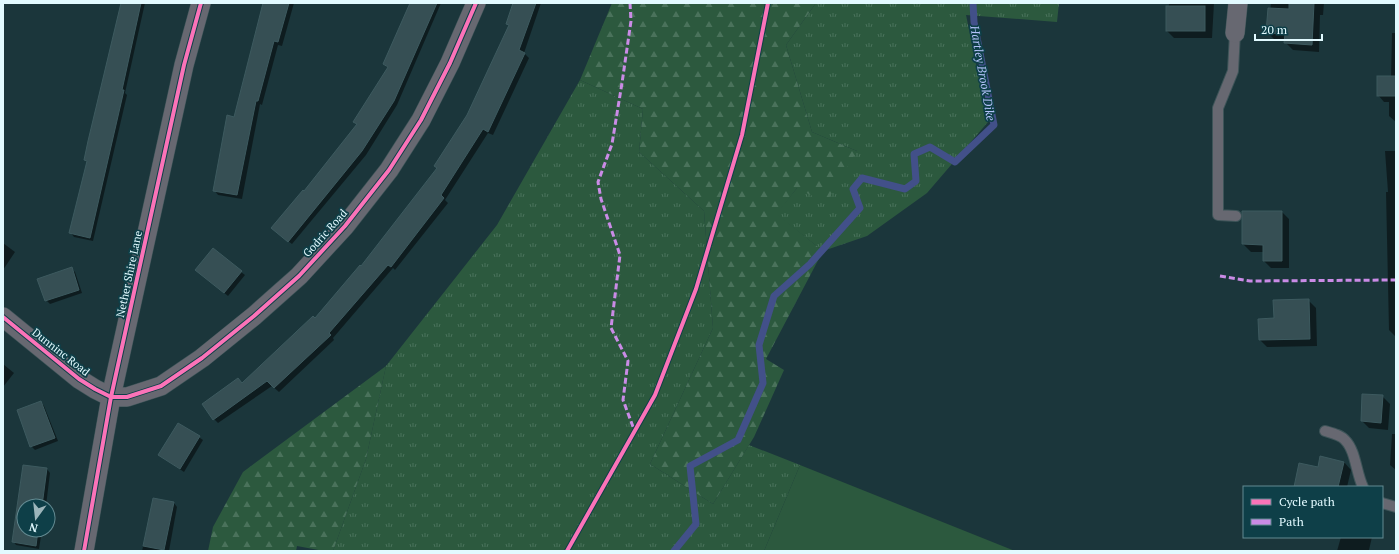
<svg xmlns="http://www.w3.org/2000/svg" width="1399" height="554" font-family="'PT Serif',serif">
  <defs>
    <pattern id="grass-tufts" width="24" height="20" patternUnits="userSpaceOnUse"><rect width="24" height="20" fill="#2c593e"/><path d="M3 7l-1-3M5 7V3M7 7l1-3M15 17l-1-3M17 17v-4M19 17l1-3" fill="none" stroke="#4a725b"/></pattern>
    <pattern id="forest-firs" width="22" height="20" patternUnits="userSpaceOnUse"><rect width="22" height="20" fill="#2c593e"/><path d="M5 1l3.5 6h-7zM16 11l3.5 6h-7z" fill="#4a725b"/></pattern>
  </defs>
  <rect width="100%" height="100%" fill="#1b363b"/>
  <!-- grass -->
  <g fill="url(#grass-tufts)">
    <polygon points="816,3 1059,3 1057,22 966,15 988,122 927,193 867,236 823,251 776,214 797,188 857,151 812,132 786,45"/>
    <polygon points="580,80 643,109 639,152 704,211 713,328 650,464 713,504 749,445 800,465 764,551 333,551 366,459 386,366 497,225"/>
  </g>
  <!-- forest -->
  <g fill="url(#forest-firs)">
    <polygon points="612,3 816,3 786,45 812,132 857,151 826,203 797,188 777,214 823,251 766,359 784,370 754,437 713,504 650,464 713,328 704,211 639,152 643,109 580,80"/>
    <polygon points="386,366 366,459 333,551 324,551 297,546 296,551 208,551 213,527 243,472"/>
  </g>
  <!-- garden -->
  <polygon fill="#2c593e" points="800,465 1015,551 764,551"/>
  <!-- shadow -->
  <g fill="#0007">
    <polygon points="122,3 145,3 125,93 127,95 93,241 74,237 71,233 88,163 85,160"/>
    <polygon points="264,3 294,3 282,46 278,45 262,105 260,104 242,199 218,195 214,190 235,118"/>
    <polygon points="411,3 441,3 397,105 366,155 292,244 276,232 358,125 355,122 388,68 384,64"/>
    <polygon points="514,3 541,3 524,53 529,58 493,135 488,133 445,200 448,203 395,270 393,268 333,338 334,340 279,392 272,386 218,423 214,419 242,384 315,320 361,267 438,168 468,115 509,26 507,24"/>
    <polygon points="1169,3 1214,3 1212,38 1174,38 1167,31"/>
    <polygon points="1271,3 1324,3 1323,15 1320,15 1319,52 1293,50 1286,43 1286,41 1275,40 1268,33"/>
    <polygon points="1392,33 1396,33 1396,122 1389,116 1389,102 1384,102 1378,95 1391,77"/>
    <polygon points="1385,151 1396,151 1396,369 1395,336 1389,330 1386,192 1388,192"/>
    <polygon points="1282,212 1289,219 1289,268 1271,268 1264,261 1264,252 1251,252 1243,244"/>
    <polygon points="3,243 15,252 3,270"/>
    <polygon points="71,268 75,272 82,293 50,304 46,300"/>
    <polygon points="241,272 245,275 228,296 200,273"/>
    <polygon points="1308,300 1316,308 1317,346 1267,347 1260,340 1275,319"/>
    <polygon points="3,364 14,373 3,387"/>
    <polygon points="1382,396 1390,404 1388,430 1369,428 1362,421"/>
    <polygon points="41,402 44,406 58,441 35,450 31,446"/>
    <polygon points="179,424 203,440 184,472 159,455"/>
    <polygon points="1392,434 1396,434 1396,470 1390,465"/>
    <polygon points="1344,462 1351,470 1347,487 1295,487 1319,468"/>
    <polygon points="24,466 47,469 50,473 46,506 24,506 24,530 42,530 39,549 16,545 13,541"/>
    <polygon points="154,499 174,503 177,507 169,551 142,551"/>
    <polygon points="1341,537 1372,537 1369,550 1370,551 1337,551"/>
  </g>
  <g fill="none" stroke-linecap="round" stroke-linejoin="round">
    <!-- stream -->
    <polyline stroke="#425089" stroke-width="7" points="674,551 696,524 690,466 738,440 763,383 759,345 774,296 810,264 860,208 853,189 862,178 905,189 916,181 914,154 930,147 955,162 994,125 974,22 973,3"/>
  </g>
  <!-- building -->
  <g fill="#364f54" stroke="#3d5a5f">
    <polygon points="121,3 141,3 122,90 124,90 90,238 69,233 87,161 84,160 88,141"/>
    <polygon points="263,3 289,3 278,42 274,41 258,101 256,101 237,195 213,191 227,115 234,117"/>
    <polygon points="410,3 437,3 394,101 362,151 288,242 271,228 303,190 304,191 357,124 353,122 388,67 383,64"/>
    <polygon points="513,3 536,3 519,50 525,53 488,132 483,129 441,195 444,198 391,267 388,265 329,333 331,335 274,388 267,381 213,420 202,404 238,378 242,383 313,316 315,318 360,265 361,266 437,168 434,166 467,115 509,25 506,24"/>
    <polygon points="1289,3 1314,3 1312,45 1284,43 1285,34 1266,33 1268,8 1289,9"/>
    <rect x="1166" y="6" width="39" height="25"/>
    <rect x="1377" y="76" width="19" height="20"/>
    <polygon points="1242,211 1282,211 1282,261 1263,261 1263,245 1242,244"/>
    <polygon points="213,248 242,271 224,293 195,270"/>
    <polygon points="72,267 79,290 45,301 37,279"/>
    <polygon points="1309,299 1310,339 1259,340 1258,319 1274,318 1273,300"/>
    <polygon points="1362,394 1383,395 1381,423 1361,421"/>
    <polygon points="41,401 55,438 30,447 17,410"/>
    <polygon points="178,423 200,436 180,469 158,455"/>
    <polygon points="1320,456 1344,462 1338,487 1294,487 1299,463 1318,467"/>
    <polygon points="23,465 47,468 42,506 24,506 24,530 38,530 36,546 12,542"/>
    <polygon points="153,498 174,502 164,550 143,546"/>
  </g>
  <g fill="none" stroke-linecap="round" stroke-linejoin="round">
    <!-- lane casing -->
    <g stroke="#3d5458" stroke-width="12">
      <g id="lane">
        <polyline points="1235,33 1233,71 1218,108 1218,215 1236,216"/>
        <path d="M 1325,431 C 1332,433 1341,435 1345,440 C 1356,451 1356,473 1363,487"/>
        <polyline points="1382,503 1396,507"/>
      </g>
    </g>
    <!-- street casing -->
    <g stroke="#3d5458" stroke-width="20">
      <g id="street">
        <polyline points="1235,33 1238,3"/>
        <polyline points="3,317 79,379 95,389 111,397 127,397 161,386 202,358 254,316 299,276 345,226 389,170 421,120 450,63 476,3"/>
        <polyline points="84,551 111,397 184,65 201,3"/>
      </g>
    </g>
    <!-- lane -->
    <use href="#lane" stroke="#676871" stroke-width="10"/>
    <!-- street -->
    <use href="#street" stroke="#676871" stroke-width="19"/>
    <!-- quiet -->
    <g stroke="#ca8be6" stroke-width="3" stroke-dasharray="6 3" stroke-linecap="butt">
      <polyline points="630,3 631,21 622,83 612,144 598,182 601,199 620,255 611,328 628,361 623,400 635,432"/>
      <polyline points="1220,276 1250,281 1396,280"/>
    </g>
    <!-- cycleway casing -->
    <g stroke="#0e3f48" stroke-width="6">
      <g id="cycleway">
        <polyline points="3,317 79,379 95,389 111,397 127,397 161,386 202,358 254,316 299,276 345,226 389,170 421,120 450,63 476,3"/>
        <polyline points="84,551 111,397 184,65 201,3"/>
        <polyline points="567,551 655,395 696,289 742,135 768,3"/>
      </g>
    </g>
    <!-- cycleway -->
    <use href="#cycleway" stroke="#fb73b8" stroke-width="4"/>
  </g>
  <g text-anchor="middle" dominant-baseline="central" stroke-width="3.5" stroke-linejoin="round" paint-order="stroke">
    <!-- street labels -->
    <g font-size="11" fill="#e2faff" stroke="#0e3f48">
      <text transform="translate(325 233) rotate(-48)">Godric Road</text>
      <text transform="translate(129 274) rotate(-78)">Nether Shire Lane</text>
      <text transform="translate(61 352) rotate(38)">Dunninc Road</text>
    </g>
    <!-- water labels -->
    <g font-size="12" font-style="italic" fill="#b3c2f9" stroke="#0e3f48">
      <text transform="translate(983 73) rotate(80)">Hartley Brook Dike</text>
    </g>
  </g>
  <!-- border -->
  <rect width="1399" height="554" fill="none" stroke="#e2faff" stroke-width="8"/>
  <!-- legend -->
  <rect x="1243" y="486" width="140" height="52" fill="#0e3f48" stroke="#638a91"/>
  <rect x="1251" y="499" width="20" height="6" fill="#fb73b8" stroke="#638a91"/>
  <text x="1279" y="506" font-size="12" fill="#e2faff">Cycle path</text>
  <rect x="1251" y="519" width="20" height="6" fill="#ca8be6" stroke="#638a91"/>
  <text x="1279" y="526" font-size="12" fill="#e2faff">Path</text>
  <!-- north arrow -->
  <g transform="translate(36 518) rotate(195)"><circle r="19" fill="#0e3f48" stroke="#638a91"/>
  <path d="M0-3L7 15L0 10L-7 15Z" fill="#9cb5ba"/>
  <text y="-6" font-size="11" font-weight="bold" text-anchor="middle" fill="#e2faff">N</text>
  </g>
  <!-- scale -->
  <path d="M1255 34v6h67v-6" fill="none" stroke="#e2faff" stroke-width="2"/>
  <text x="1261" y="34" font-size="12" fill="#e2faff" stroke="#0e3f48" stroke-width="3" paint-order="stroke">20 m</text>
</svg>
